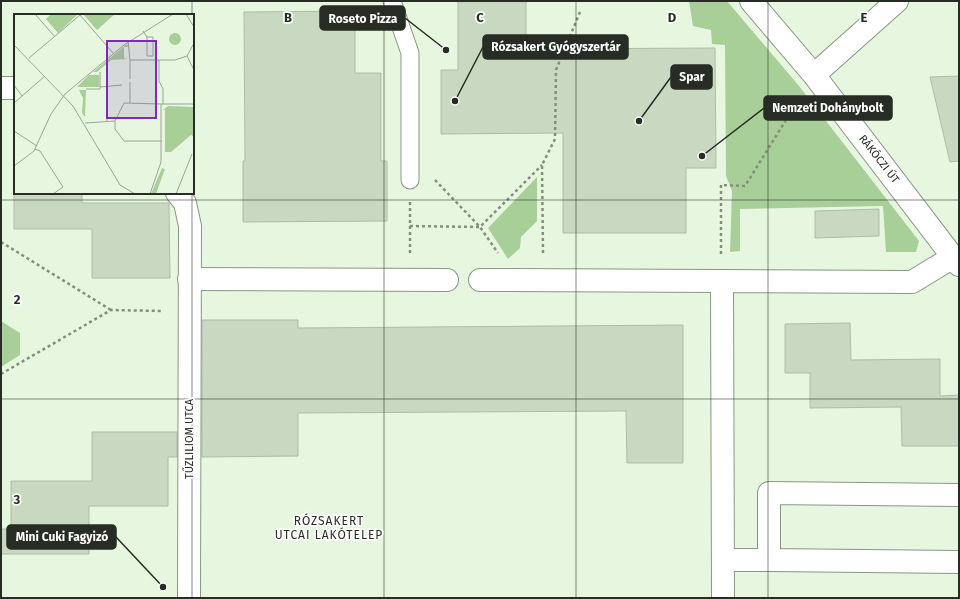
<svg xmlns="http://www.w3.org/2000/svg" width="960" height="599" font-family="'Fira Sans',sans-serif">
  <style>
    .green { fill: #a8cf97 }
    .building { fill: #c8d8c1; stroke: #adbda6 }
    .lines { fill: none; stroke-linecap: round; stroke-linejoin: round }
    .service-casing { stroke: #889781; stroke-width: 19 }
    .pedestrian-casing { stroke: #889781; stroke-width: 24 }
    .minor-casing { stroke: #889781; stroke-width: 24 }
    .path { stroke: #838e7e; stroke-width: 2.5; stroke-dasharray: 3 3; stroke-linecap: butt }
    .service { stroke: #fff; stroke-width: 17 }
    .pedestrian { stroke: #fff; stroke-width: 22 }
    .minor { stroke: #fff; stroke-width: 22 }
    .grid { fill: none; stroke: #272d24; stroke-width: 1; stroke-opacity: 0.55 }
    .labels { text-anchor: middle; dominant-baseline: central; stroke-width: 3.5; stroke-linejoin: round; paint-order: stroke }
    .street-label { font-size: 11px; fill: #272d24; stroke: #fefffe }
    .neighbourhood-label { font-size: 12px; letter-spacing: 1px; fill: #272d24; stroke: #fefffe }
    .inset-road { fill: none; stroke: #9aa694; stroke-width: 1 }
    .view { fill: #7b2cbf; fill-opacity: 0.15; stroke: #7b2cbf; stroke-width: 2 }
    .inset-edge { fill: none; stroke: #272d24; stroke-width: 2 }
    .grid-label { font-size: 13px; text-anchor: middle; font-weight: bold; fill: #272d24; stroke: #fefffe; stroke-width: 3.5; stroke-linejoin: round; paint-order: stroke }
    .leader { fill: none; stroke: #272d24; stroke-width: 1.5 }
    .callout-dot { fill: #272d24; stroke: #fefffe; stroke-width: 1.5 }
    .callout { fill: #272d24; stroke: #272d24; stroke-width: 1.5 }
    .callout-label { font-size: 12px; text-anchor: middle; font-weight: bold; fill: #fff }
  </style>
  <rect width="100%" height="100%" fill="#e7f7df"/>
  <path class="green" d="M 689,1 L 727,1 L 799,86 L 919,241 L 916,252 L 886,252 L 883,206 L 740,209 L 740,251 L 730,252 L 732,191 L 726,176 L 725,45 L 712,44 L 711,30 L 693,26 Z
    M 537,177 L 537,221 L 521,237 L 520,248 L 508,259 L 488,228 Z
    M 1,321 L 20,333 L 20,355 L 1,367 Z"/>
  <path class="building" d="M 458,1 L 526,1 L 526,44 L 535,44 L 535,49 L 715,48 L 716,168 L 686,168 L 686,233 L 563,233 L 563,133 L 441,134 L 441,70 L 458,70 Z
    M 355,11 L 355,73 L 381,73 L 381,161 L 387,161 L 387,221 L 243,222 L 243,161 L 245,161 L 244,12 Z
    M 959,76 L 959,161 L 950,162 L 930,77 Z
    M 14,193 L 82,193 L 82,203 L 169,203 L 170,278 L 92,278 L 92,229 L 14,229 Z
    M 879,209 L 879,236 L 815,238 L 815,211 Z
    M 202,320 L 298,320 L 298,328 L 683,325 L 683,463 L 627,463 L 626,411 L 298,413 L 298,456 L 202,457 Z
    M 850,323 L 851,360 L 940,359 L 940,396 L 959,395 L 959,446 L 902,446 L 901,407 L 810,408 L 810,373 L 785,373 L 785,324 Z
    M 92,432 L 177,432 L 177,457 L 168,457 L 168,506 L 89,506 L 89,554 L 1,554 L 1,529 L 11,529 L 11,481 L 92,481 Z"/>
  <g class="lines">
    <defs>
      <path id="service" d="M 392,1 L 410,53 L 410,180"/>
      <path id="pedestrian" d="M 189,279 L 447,280
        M 480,280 L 722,281"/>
      <path id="minor" d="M 751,1 L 814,75 L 959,265
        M 814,75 L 897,1
        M 1,88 L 15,88
        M 177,193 L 185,203 L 190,226 L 189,598
        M 959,495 L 769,493 L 769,560 L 959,562
        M 723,560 L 769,560
        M 723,598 L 722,281 L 912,282 L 953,257"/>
    </defs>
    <use href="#service" class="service-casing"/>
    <use href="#pedestrian" class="pedestrian-casing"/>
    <use href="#minor" class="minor-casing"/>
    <path class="path" d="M 435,180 L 480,227 L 498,253
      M 410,202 L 410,253
      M 410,226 L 480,227 L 542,165
      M 1,242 L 111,310
      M 543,253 L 542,165 L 555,139 L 556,70 L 580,12
      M 721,254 L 721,185 L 745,186 L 799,99
      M 1,374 L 111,310 L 163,311"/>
    <use href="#service" class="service"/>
    <use href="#pedestrian" class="pedestrian"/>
    <use href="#minor" class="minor"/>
  </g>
  <path class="grid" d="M 192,1 L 192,15M 384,1 L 384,598M 576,1 L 576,598M 768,1 L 768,598M 192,193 L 192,598M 1,200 L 959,200M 1,399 L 959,399"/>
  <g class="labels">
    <g class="street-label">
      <text transform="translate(879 159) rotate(52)">RÁKÓCZI ÚT</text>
      <text transform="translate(189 439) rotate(-90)">TŰZLILIOM UTCA</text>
    </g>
    <g class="neighbourhood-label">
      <text x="329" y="521">RÓZSAKERT<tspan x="329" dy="14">UTCAI LAKÓTELEP</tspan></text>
    </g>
  </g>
  <g transform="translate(14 14)">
    <rect width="180" height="180" fill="#e7f7df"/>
    <path d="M 37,0 L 62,0 L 63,1 L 44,19 L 32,5 ZM 69,0 L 101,0 L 83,16 ZM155 25a6 6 0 1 1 12 0a6 6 0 1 1-12 0ZM 113,30 L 114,33 L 110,33 L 110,44 L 114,45 L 97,46 L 83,58 L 79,58 ZM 75,61 L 85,61 L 85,73 L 63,73 ZM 65,76 L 72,76 L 71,103 L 68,99 L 69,84 ZM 154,92 L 180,93 L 180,123 L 177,121 L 157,138 L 151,138 L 151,96 L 149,96 ZM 148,154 L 151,155 L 144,174 L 142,180 L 137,180 Z" fill="#a8cf97"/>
    <path class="inset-road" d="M 21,0 L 41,23M 172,0 L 180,13M 66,1 L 99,39M 129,17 L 133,23 L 133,42 L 139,42 L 139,23 L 133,23M 114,27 L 116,46 L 161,46 L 173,42 L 180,29M 0,31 L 59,92 L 106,171 L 121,180M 173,42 L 180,56M 15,44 L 66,1M 145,46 L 145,67 L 149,75 L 149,90M 116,65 L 116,46M 0,71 L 8,82M 86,73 L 108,71M 72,75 L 86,75 L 86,58M 0,89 L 31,62M 116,89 L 116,68M 93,107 L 93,73M 101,107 L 101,115 L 110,127 L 148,127M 71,109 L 101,107 L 110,89 L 147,90M 0,117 L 23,132M 21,135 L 26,137 L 49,173 L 39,180M 0,152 L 20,137 L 37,100 L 51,80 L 110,31 L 159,0M 136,180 L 147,148 L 147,90 L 180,90M 162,180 L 178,140"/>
    <path class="view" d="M 93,27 L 142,27 L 142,104 L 93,104 Z"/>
    <rect width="180" height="180" class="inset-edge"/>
  </g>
  <g class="grid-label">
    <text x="288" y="22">B</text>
    <text x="480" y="22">C</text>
    <text x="672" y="22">D</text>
    <text x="864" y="22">E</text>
    <text x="17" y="304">2</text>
    <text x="17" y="504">3</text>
  </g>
  <path class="leader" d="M446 50L405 18M455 101L483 47M639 121L671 77M702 156L764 108M163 587L116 537"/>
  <g class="callout-dot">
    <circle cx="446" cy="50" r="4"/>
    <circle cx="455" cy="101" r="4"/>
    <circle cx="639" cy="121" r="4"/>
    <circle cx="702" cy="156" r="4"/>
    <circle cx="163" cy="587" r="4"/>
  </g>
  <g class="callout">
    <rect x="320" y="6" width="85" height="24" rx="4"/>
    <rect x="483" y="35" width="145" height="24" rx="4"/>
    <rect x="671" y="65" width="41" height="24" rx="4"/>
    <rect x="764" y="96" width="128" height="24" rx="4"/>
    <rect x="7" y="525" width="109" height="24" rx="4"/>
  </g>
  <g class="callout-label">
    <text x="363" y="23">Roseto Pizza</text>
    <text x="556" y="51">Rózsakert Gyógyszertár</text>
    <text x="692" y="81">Spar</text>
    <text x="828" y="112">Nemzeti Dohánybolt</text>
    <text x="62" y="541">Mini Cuki Fagyizó</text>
  </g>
  <rect width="960" height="599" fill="none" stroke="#272d24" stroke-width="4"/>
</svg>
